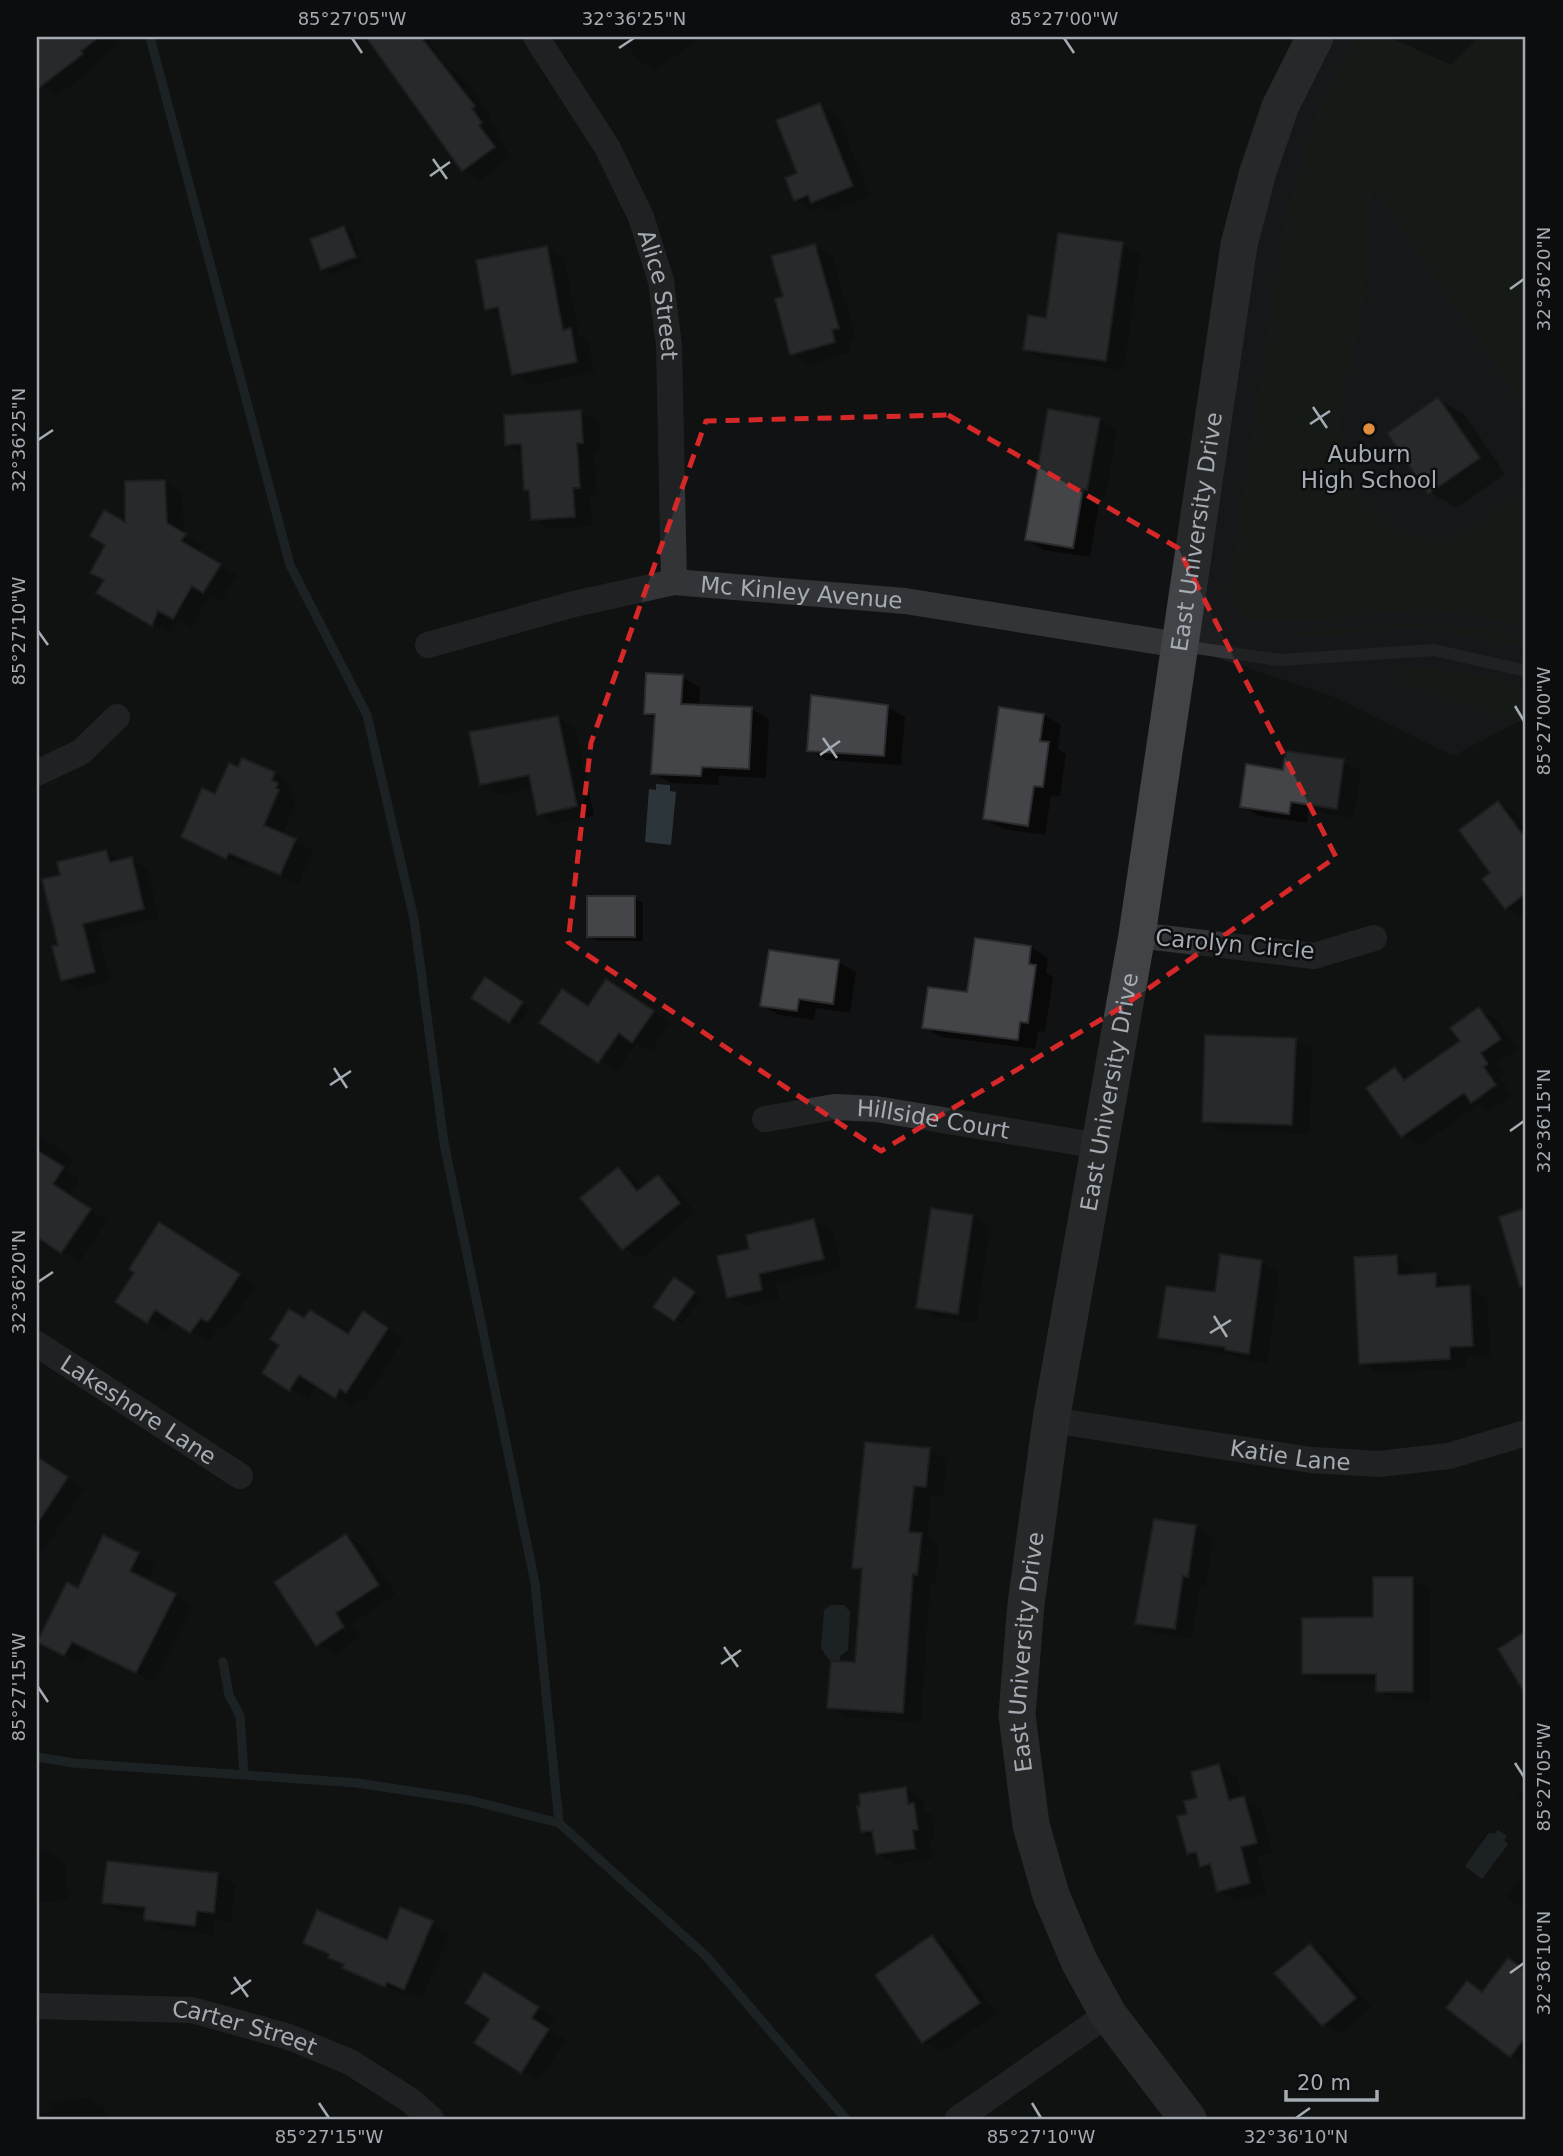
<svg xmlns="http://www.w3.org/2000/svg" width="1563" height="2156" font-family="'DejaVu Sans',sans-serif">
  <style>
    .built { fill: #1d1e1f }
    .green { fill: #1e251e }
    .water { fill: #2c363a }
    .shadow { fill: #0007 }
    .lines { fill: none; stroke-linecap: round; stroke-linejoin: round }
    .stream { stroke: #2c363a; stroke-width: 9 }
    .building { fill: #434548; stroke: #2c2c2e; stroke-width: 2 }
    .lane { stroke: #333437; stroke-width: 12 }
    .street { stroke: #333437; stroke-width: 26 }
    .secondary { stroke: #414347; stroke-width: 37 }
    .marked { fill: none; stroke: #d62828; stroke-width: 5; stroke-dasharray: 14 9; stroke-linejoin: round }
    .ticks { fill: none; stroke: #a4abb2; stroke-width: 2.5 }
    .poi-dot { fill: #de8d3d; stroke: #0c0d0e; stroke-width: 2.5 }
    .labels { text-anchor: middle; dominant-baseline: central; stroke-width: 5; stroke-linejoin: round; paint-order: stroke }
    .street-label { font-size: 23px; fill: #a4abb2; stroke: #0c0d0e }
    .poi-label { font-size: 23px; fill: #a4abb2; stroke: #0c0d0e }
    .neatline { fill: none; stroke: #a4abb2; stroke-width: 2.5 }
    .ticks-label { font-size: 18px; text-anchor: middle; fill: #a4abb2 }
  </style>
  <rect width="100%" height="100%" fill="#111213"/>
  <path class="built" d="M 1315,37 L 1388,37 L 1451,65 L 1480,37 L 1526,37 L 1526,724 L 1519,721 L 1453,756 L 1332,696 L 1179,645 L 1239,245 Z"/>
  <path class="green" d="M 1357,37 L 1388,37 L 1451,65 L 1480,37 L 1526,37 L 1526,409 L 1374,189 C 1360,229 1370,272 1362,314 C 1358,342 1346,369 1342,397 C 1332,464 1371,548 1450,538 C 1463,536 1512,500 1526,490 L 1526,628 C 1493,619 1460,612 1426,610 C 1386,609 1273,631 1244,616 C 1234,611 1232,598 1229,589 L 1285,220 L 1317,112 Z
    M 1407,623 L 1487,628 L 1526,638 L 1526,648 L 1434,629 L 1401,629 L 1298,638 L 1290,632 Z
    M 1421,668 L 1490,676 L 1526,692 L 1526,724 L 1395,680 L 1394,670 Z"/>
  <path class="water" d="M 656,784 L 670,785 L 670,791 L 676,792 L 671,845 L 645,842 L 649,789 L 656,790 Z
    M 831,1605 L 844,1605 L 850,1612 L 848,1650 L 840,1656 L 840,1661 L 829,1660 L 821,1648 L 824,1610 Z
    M 1498,1830 L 1507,1836 L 1504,1840 L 1508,1844 L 1482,1879 L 1465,1866 L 1489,1833 L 1494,1834 Z"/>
  <path class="shadow" d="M 37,37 L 115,37 L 120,44 L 97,62 L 99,64 L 58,96 L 37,82 Z
    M 365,37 L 427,37 L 444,63 L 465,79 L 491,116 L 488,118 L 499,133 L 496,135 L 511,157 L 480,180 L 463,170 Z
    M 622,37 L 698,37 L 699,39 L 655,70 L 637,59 Z
    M 819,105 L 837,115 L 870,196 L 830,212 L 821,207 L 813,210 L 795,200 Z
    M 344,228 L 352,232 L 360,254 L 326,267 L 326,271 L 362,257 L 363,262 L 331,274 L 323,269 Z
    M 1060,235 L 1123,244 L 1140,254 L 1124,370 L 1043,359 L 1025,349 L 1047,320 Z
    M 815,246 L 832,256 L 856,338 L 848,340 L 852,352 L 809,364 L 792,354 L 785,298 Z
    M 547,248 L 564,258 L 579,335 L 588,340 L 594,372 L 531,385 L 513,374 L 502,317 L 487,309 Z
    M 1438,399 L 1465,415 L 1505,474 L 1456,508 L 1430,492 Z
    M 581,412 L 599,422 L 600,452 L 594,452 L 597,497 L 590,497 L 592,526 L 550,529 L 532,519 L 531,493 L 525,489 L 523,454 L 507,444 Z
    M 1099,420 L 1117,430 L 1105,499 L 1100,498 L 1090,557 L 1044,550 L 1027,540 Z
    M 165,482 L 182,492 L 184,535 L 203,546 L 198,553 L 237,575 L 221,602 L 210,595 L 191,628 L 177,620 L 170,634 L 98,592 L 127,525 Z
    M 682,677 L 700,687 L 699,707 L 752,709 L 769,719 L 766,778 L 719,776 L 718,785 L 671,783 L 653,773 L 656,719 L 646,713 Z
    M 887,707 L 905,717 L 901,765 L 826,760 L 809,750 Z
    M 1044,715 L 1061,725 L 1058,749 L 1066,754 L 1060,796 L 1051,795 L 1045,835 L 1003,829 L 985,819 Z
    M 558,718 L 575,728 L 594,815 L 556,824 L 539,814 L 533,787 L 499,795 L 482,784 Z
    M 1343,761 L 1361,771 L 1354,818 L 1308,811 L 1307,823 L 1259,816 L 1242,806 L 1284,772 Z
    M 274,774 L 292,784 L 288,791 L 294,795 L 292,799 L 296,802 L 282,834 L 313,850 L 298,884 L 247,862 L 244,867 L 201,846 L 216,796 Z
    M 1498,803 L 1515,813 L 1526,828 L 1524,918 L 1506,908 L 1493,873 Z
    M 106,852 L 122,861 L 131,859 L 147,868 L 159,918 L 98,933 L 110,981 L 79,989 L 63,980 L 60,946 L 62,876 Z
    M 634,898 L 643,903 L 643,941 L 597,941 L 589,936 Z
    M 1031,947 L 1048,958 L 1046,973 L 1053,977 L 1045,1032 L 1038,1031 L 1035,1049 L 941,1037 L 924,1027 Z
    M 770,952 L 839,962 L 856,972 L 850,1013 L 816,1008 L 814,1020 L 779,1015 L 762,1005 Z
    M 607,981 L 670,1022 L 651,1051 L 636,1043 L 617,1072 L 541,1023 L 589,1007 Z
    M 493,984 L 530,1008 L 517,1026 L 509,1022 Z
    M 1479,1009 L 1497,1020 L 1518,1049 L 1497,1063 L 1505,1074 L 1500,1077 L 1512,1095 L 1490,1112 L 1478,1105 L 1420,1146 L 1402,1136 L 1395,1069 L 1410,1078 L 1462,1042 Z
    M 1295,1040 L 1313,1050 L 1309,1134 L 1221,1131 L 1203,1121 Z
    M 37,1135 L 74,1159 L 67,1170 L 80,1179 L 69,1196 L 107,1221 L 80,1262 L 37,1240 Z
    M 618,1169 L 636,1179 L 643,1188 L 658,1177 L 675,1187 L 696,1213 L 641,1258 L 623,1248 Z
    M 1526,1210 L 1526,1290 L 1522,1288 L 1501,1218 Z
    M 973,1216 L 990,1227 L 976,1323 L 935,1317 L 918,1307 Z
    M 814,1221 L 832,1231 L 841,1268 L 775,1284 L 779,1299 L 746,1307 L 728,1297 L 751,1250 Z
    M 177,1235 L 256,1286 L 225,1330 L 219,1326 L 209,1341 L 173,1320 L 165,1331 L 118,1301 Z
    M 1397,1257 L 1414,1267 L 1415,1276 L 1435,1274 L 1453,1285 L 1453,1288 L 1469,1287 L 1487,1297 L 1490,1356 L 1467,1357 L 1467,1368 L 1378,1373 L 1361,1363 Z
    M 1262,1262 L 1279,1272 L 1267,1363 L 1244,1360 L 1235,1355 L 1178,1347 L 1160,1337 Z
    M 682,1284 L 702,1298 L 683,1324 L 655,1306 Z
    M 305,1320 L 349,1336 L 381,1324 L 404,1339 L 364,1402 L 359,1398 L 353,1407 L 317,1385 L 308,1399 L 264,1372 L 282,1345 Z
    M 929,1450 L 947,1460 L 943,1496 L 931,1495 L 927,1538 L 939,1545 L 935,1584 L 930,1583 L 921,1723 L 847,1717 L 829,1707 L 857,1664 L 863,1573 L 854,1567 Z
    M 37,1457 L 84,1489 L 41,1554 L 37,1552 Z
    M 1195,1527 L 1213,1537 L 1206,1586 L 1200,1585 L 1192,1638 L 1155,1633 L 1137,1623 Z
    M 346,1536 L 364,1546 L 396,1595 L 352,1624 L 361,1637 L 335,1655 L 318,1644 Z
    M 138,1554 L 156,1564 L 147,1581 L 193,1605 L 154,1682 L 90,1650 L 82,1664 L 57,1652 L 78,1590 Z
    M 1412,1579 L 1430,1589 L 1430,1701 L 1396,1701 L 1378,1691 L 1378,1683 L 1321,1683 L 1304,1673 L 1375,1619 Z
    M 1219,1766 L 1236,1776 L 1242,1798 L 1261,1808 L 1273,1853 L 1257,1857 L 1267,1893 L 1236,1901 L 1218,1891 L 1214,1873 L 1189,1853 L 1189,1815 Z
    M 1526,1786 L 1526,1805 L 1517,1798 Z
    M 906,1789 L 923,1799 L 925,1811 L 932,1815 L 935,1839 L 930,1840 L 932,1858 L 895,1864 L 877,1853 L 874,1838 L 862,1831 Z
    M 48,1852 L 65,1862 L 68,1900 L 37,1903 L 37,1853 Z
    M 1526,1871 L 1526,1910 L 1506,1897 Z
    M 217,1874 L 235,1885 L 231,1922 L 214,1920 L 213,1935 L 163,1929 L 146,1919 L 146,1914 L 122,1912 L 104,1902 Z
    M 401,1910 L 450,1933 L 422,1998 L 405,1991 L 403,1995 L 362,1977 L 305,1942 L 387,1942 Z
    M 932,1937 L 950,1948 L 997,2014 L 941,2052 L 924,2042 Z
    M 1310,1946 L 1328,1956 L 1372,2008 L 1341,2034 L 1323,2024 Z
    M 1509,1960 L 1526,1970 L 1526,2064 L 1511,2056 L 1467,1983 L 1484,1993 Z
    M 502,1984 L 555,2018 L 548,2029 L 566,2040 L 539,2081 L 522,2071 Z
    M 88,2098 L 105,2108 L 107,2119 L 37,2119 L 37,2114 L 53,2112 L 52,2102 Z"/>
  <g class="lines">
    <path class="stream" d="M 150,37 L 290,565 L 367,715 L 414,919 L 444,1143 L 535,1583 L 559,1823 L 706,1956 L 846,2119
      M 223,1662 L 229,1695 L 240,1716 L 244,1775
      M 37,1757 L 74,1763 L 357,1783 L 469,1800 L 559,1823"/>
  </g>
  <path class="building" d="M 37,37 L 99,37 L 81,51 L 83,54 L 37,89 Z
    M 366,37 L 421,37 L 475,106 L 472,108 L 482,123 L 479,125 L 495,147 L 462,171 Z
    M 820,103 L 853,186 L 811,203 L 808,195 L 794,201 L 785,178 L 797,173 L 776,120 Z
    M 344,226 L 356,257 L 321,270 L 310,239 Z
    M 1058,233 L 1123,242 L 1106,361 L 1023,350 L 1028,315 L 1046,318 Z
    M 815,244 L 839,328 L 832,330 L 835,342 L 790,355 L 775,299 L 783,296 L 771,256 Z
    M 547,246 L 563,330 L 571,328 L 577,362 L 512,375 L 498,307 L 485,310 L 476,260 Z
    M 1438,397 L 1480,458 L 1428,494 L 1387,433 Z
    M 1048,409 L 1100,418 L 1087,490 L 1083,489 L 1073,548 L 1025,540 Z
    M 581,410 L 583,443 L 577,443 L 580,488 L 573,488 L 575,517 L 531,520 L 529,490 L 524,490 L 521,444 L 505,445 L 504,415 Z
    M 165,480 L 167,523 L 186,534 L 181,541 L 221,564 L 203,593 L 192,586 L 173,619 L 158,611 L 152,626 L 96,593 L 104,580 L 90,573 L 105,545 L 90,536 L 104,510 L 125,522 L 125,481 Z
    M 646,673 L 683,675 L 681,704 L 752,707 L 749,769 L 702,767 L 701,776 L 651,774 L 655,714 L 644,714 Z
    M 811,695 L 888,705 L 884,756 L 807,751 Z
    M 999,707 L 1044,714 L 1040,741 L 1049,742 L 1043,787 L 1034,786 L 1028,826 L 983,819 Z
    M 558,716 L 577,806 L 537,815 L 529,775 L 480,785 L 469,732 Z
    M 1286,751 L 1344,759 L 1337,809 L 1291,802 L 1289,814 L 1240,807 L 1246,764 L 1283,770 Z
    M 242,758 L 275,772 L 272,780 L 278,783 L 276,788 L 279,790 L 264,825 L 296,839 L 280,875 L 229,853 L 226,859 L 181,837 L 202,788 L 215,794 L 229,763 L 238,767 Z
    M 1498,801 L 1526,839 L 1526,893 L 1505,909 L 1482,879 L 1490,873 L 1459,830 Z
    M 106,850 L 110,862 L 132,857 L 144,909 L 83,924 L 95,972 L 61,981 L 52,946 L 58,945 L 42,879 L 60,875 L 57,862 Z
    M 587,896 L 635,896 L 635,937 L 587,937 Z
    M 975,938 L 1031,946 L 1029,964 L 1036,965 L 1028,1023 L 1020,1022 L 1018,1040 L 922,1028 L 928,987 L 967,992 Z
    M 769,950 L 839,960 L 833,1004 L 799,999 L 797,1011 L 760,1006 Z
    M 485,977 L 523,1002 L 509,1023 L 471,998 Z
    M 606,979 L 654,1011 L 632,1043 L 619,1033 L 598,1063 L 539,1023 L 562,989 L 588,1006 Z
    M 1479,1007 L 1501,1039 L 1481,1053 L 1488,1064 L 1484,1067 L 1496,1085 L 1471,1103 L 1464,1093 L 1401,1137 L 1366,1088 L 1395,1067 L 1404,1080 L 1460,1041 L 1450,1028 Z
    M 1205,1035 L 1296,1038 L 1292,1125 L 1202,1122 Z
    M 37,1150 L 64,1167 L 53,1184 L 91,1209 L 61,1253 L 37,1237 Z
    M 618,1167 L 637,1191 L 658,1175 L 680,1203 L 622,1250 L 580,1198 Z
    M 931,1208 L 973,1215 L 958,1314 L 916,1308 Z
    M 1526,1208 L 1526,1286 L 1520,1287 L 1499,1217 Z
    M 814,1219 L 824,1259 L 759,1274 L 762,1290 L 727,1298 L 717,1256 L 749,1249 L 746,1235 Z
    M 159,1222 L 240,1274 L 211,1318 L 207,1322 L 201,1318 L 190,1333 L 155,1310 L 147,1323 L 115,1302 L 134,1273 L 129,1269 Z
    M 1220,1254 L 1262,1260 L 1249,1354 L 1225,1350 L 1225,1347 L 1158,1338 L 1166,1286 L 1215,1292 Z
    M 1397,1255 L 1398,1275 L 1436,1273 L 1436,1287 L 1470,1285 L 1473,1346 L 1450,1347 L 1450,1359 L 1359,1364 L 1354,1257 Z
    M 674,1277 L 695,1292 L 674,1321 L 653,1307 Z
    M 289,1309 L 304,1318 L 310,1310 L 348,1334 L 363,1311 L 388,1328 L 346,1393 L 340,1389 L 335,1398 L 299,1375 L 289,1391 L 262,1373 L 279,1345 L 270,1339 Z
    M 865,1442 L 930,1448 L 926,1487 L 914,1486 L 909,1532 L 922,1533 L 917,1575 L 913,1574 L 903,1713 L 827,1708 L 831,1661 L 855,1662 L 862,1569 L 852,1568 Z
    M 37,1457 L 68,1477 L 37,1524 Z
    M 1154,1519 L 1196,1525 L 1188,1577 L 1183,1576 L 1175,1629 L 1135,1624 Z
    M 346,1534 L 379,1585 L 336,1613 L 344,1627 L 316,1646 L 274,1582 Z
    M 103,1535 L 139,1553 L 130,1571 L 176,1594 L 136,1673 L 72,1642 L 64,1656 L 37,1642 L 67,1582 L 78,1588 Z
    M 1373,1577 L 1413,1577 L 1413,1692 L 1376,1692 L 1376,1674 L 1302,1674 L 1302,1618 L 1373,1617 Z
    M 1526,1631 L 1526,1695 L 1498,1649 Z
    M 1219,1764 L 1229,1800 L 1244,1796 L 1257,1843 L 1241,1847 L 1250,1883 L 1217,1892 L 1210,1864 L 1200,1867 L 1196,1852 L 1187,1854 L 1177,1816 L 1187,1814 L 1184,1801 L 1197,1798 L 1191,1772 Z
    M 906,1787 L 908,1804 L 914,1803 L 918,1830 L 913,1830 L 915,1849 L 876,1854 L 872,1831 L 861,1832 L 857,1806 L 860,1806 L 859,1794 Z
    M 107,1861 L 218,1873 L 214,1913 L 197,1911 L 195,1926 L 144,1920 L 145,1907 L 102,1903 Z
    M 400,1907 L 433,1921 L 404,1990 L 387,1982 L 385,1987 L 342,1968 L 344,1964 L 328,1958 L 329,1954 L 303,1943 L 317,1910 L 387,1940 Z
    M 932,1935 L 980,2003 L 922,2043 L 875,1975 Z
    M 1310,1944 L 1356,1998 L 1322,2026 L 1274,1973 Z
    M 1508,1958 L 1526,1971 L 1526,2036 L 1510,2057 L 1446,2008 L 1467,1981 L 1482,1992 Z
    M 484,1972 L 539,2007 L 532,2018 L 549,2029 L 521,2073 L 474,2043 L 490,2019 L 465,2003 Z"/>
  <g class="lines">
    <path class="lane" d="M 1182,646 L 1280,660 L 1434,650 L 1526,671"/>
    <g class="street">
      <path id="s1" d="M 536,37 L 607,147 L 641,217 L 661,281 L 669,345 L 674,582"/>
      <path id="s2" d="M 428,645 L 574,604 L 674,582 L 905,601 L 1179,645"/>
      <path d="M 37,773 L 81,752 L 117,717"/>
      <path d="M 1137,935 L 1314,956 L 1374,938"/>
      <path id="s3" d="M 765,1119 L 834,1107 L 876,1109 L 1100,1146"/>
      <path id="s4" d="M 37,1344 L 240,1476"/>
      <path id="s5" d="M 1051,1420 L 1311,1460 L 1379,1464 L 1449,1456 L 1526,1433"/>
      <path id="s6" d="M 37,2006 L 192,2010 L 289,2037 L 350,2062 L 411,2101 L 431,2119"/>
      <path d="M 958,2119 L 1108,2014"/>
    </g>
    <path class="secondary" id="s7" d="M 1188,2119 L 1108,2014 L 1079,1961 L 1051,1895 L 1031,1825 L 1017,1715 L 1026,1604 L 1051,1420 L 1137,935 L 1239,245 L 1257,175 L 1280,107 L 1315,37"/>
  </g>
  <path d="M0 0H1563V2156H0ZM 948,415 L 1178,548 L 1336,857 L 1122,1007 L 881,1151 L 568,942 L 591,743 L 706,421 Z" fill="#111213" fill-opacity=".55" fill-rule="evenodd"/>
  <path class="marked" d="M 948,415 L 1178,548 L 1336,857 L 1122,1007 L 881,1151 L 568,942 L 591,743 L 706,421 Z"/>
  <path class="ticks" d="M 352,38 L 362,53M 1064,38 L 1074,53M 619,48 L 634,38M 433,159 L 447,179M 430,176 L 450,162M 1510,289 L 1524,279M 1313,407 L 1327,428M 1310,424 L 1330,411M 38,440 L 53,430M 38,631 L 48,645M 1515,706 L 1524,721M 823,738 L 837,758M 820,755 L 840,741M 334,1068 L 347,1088M 330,1085 L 351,1071M 1510,1131 L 1524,1121M 38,1282 L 53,1272M 1214,1316 L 1227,1337M 1210,1333 L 1231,1320M 724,1647 L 738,1667M 721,1664 L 741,1650M 38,1687 L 48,1702M 1515,1763 L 1524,1777M 1510,1973 L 1524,1963M 234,1977 L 248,1997M 231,1994 L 251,1980M 319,2103 L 329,2118M 1032,2103 L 1041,2118M 1296,2118 L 1310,2108"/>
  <circle class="poi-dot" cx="1369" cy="429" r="7"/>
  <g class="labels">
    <g class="street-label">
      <text stroke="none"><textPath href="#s1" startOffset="289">Alice Street</textPath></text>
      <text stroke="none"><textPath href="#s7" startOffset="1645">East University Drive</textPath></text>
      <text stroke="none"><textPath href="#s2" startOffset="382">Mc Kinley Avenue</textPath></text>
      <text transform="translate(1235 944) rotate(5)">Carolyn Circle</text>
      <text stroke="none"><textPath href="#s7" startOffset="1078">East University Drive</textPath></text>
      <text stroke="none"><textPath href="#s3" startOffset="170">Hillside Court</textPath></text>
      <text stroke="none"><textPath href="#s4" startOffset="121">Lakeshore Lane</textPath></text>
      <text stroke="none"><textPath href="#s5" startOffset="242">Katie Lane</textPath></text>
      <text stroke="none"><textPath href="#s7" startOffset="511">East University Drive</textPath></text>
      <text stroke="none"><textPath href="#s6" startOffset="210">Carter Street</textPath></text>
    </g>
    <g class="poi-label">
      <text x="1369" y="454">Auburn<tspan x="1369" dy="26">High School</tspan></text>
    </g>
  </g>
  <rect width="1563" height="2156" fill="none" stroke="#0c0d0e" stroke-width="77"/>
  <path d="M1286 2090v10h91v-10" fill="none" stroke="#a4abb2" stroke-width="3.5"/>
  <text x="1297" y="2090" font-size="21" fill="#a4abb2" stroke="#0c0d0e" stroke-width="5" paint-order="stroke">20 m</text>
  <rect x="38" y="38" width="1486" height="2080" class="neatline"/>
  <g class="ticks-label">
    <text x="352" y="25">85°27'05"W</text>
    <text x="634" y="25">32°36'25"N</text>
    <text x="1064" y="25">85°27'00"W</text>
    <text transform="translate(1544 279) rotate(-90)" y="6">32°36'20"N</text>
    <text transform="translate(19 440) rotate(-90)" y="6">32°36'25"N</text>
    <text transform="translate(19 631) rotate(-90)" y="6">85°27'10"W</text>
    <text transform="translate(1544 721) rotate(-90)" y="6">85°27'00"W</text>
    <text transform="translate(1544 1121) rotate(-90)" y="6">32°36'15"N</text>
    <text transform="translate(19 1282) rotate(-90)" y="6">32°36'20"N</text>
    <text transform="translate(19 1687) rotate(-90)" y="6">85°27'15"W</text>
    <text transform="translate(1544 1777) rotate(-90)" y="6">85°27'05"W</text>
    <text transform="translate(1544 1963) rotate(-90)" y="6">32°36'10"N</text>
    <text x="329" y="2143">85°27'15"W</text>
    <text x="1041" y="2143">85°27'10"W</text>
    <text x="1296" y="2143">32°36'10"N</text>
  </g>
</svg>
